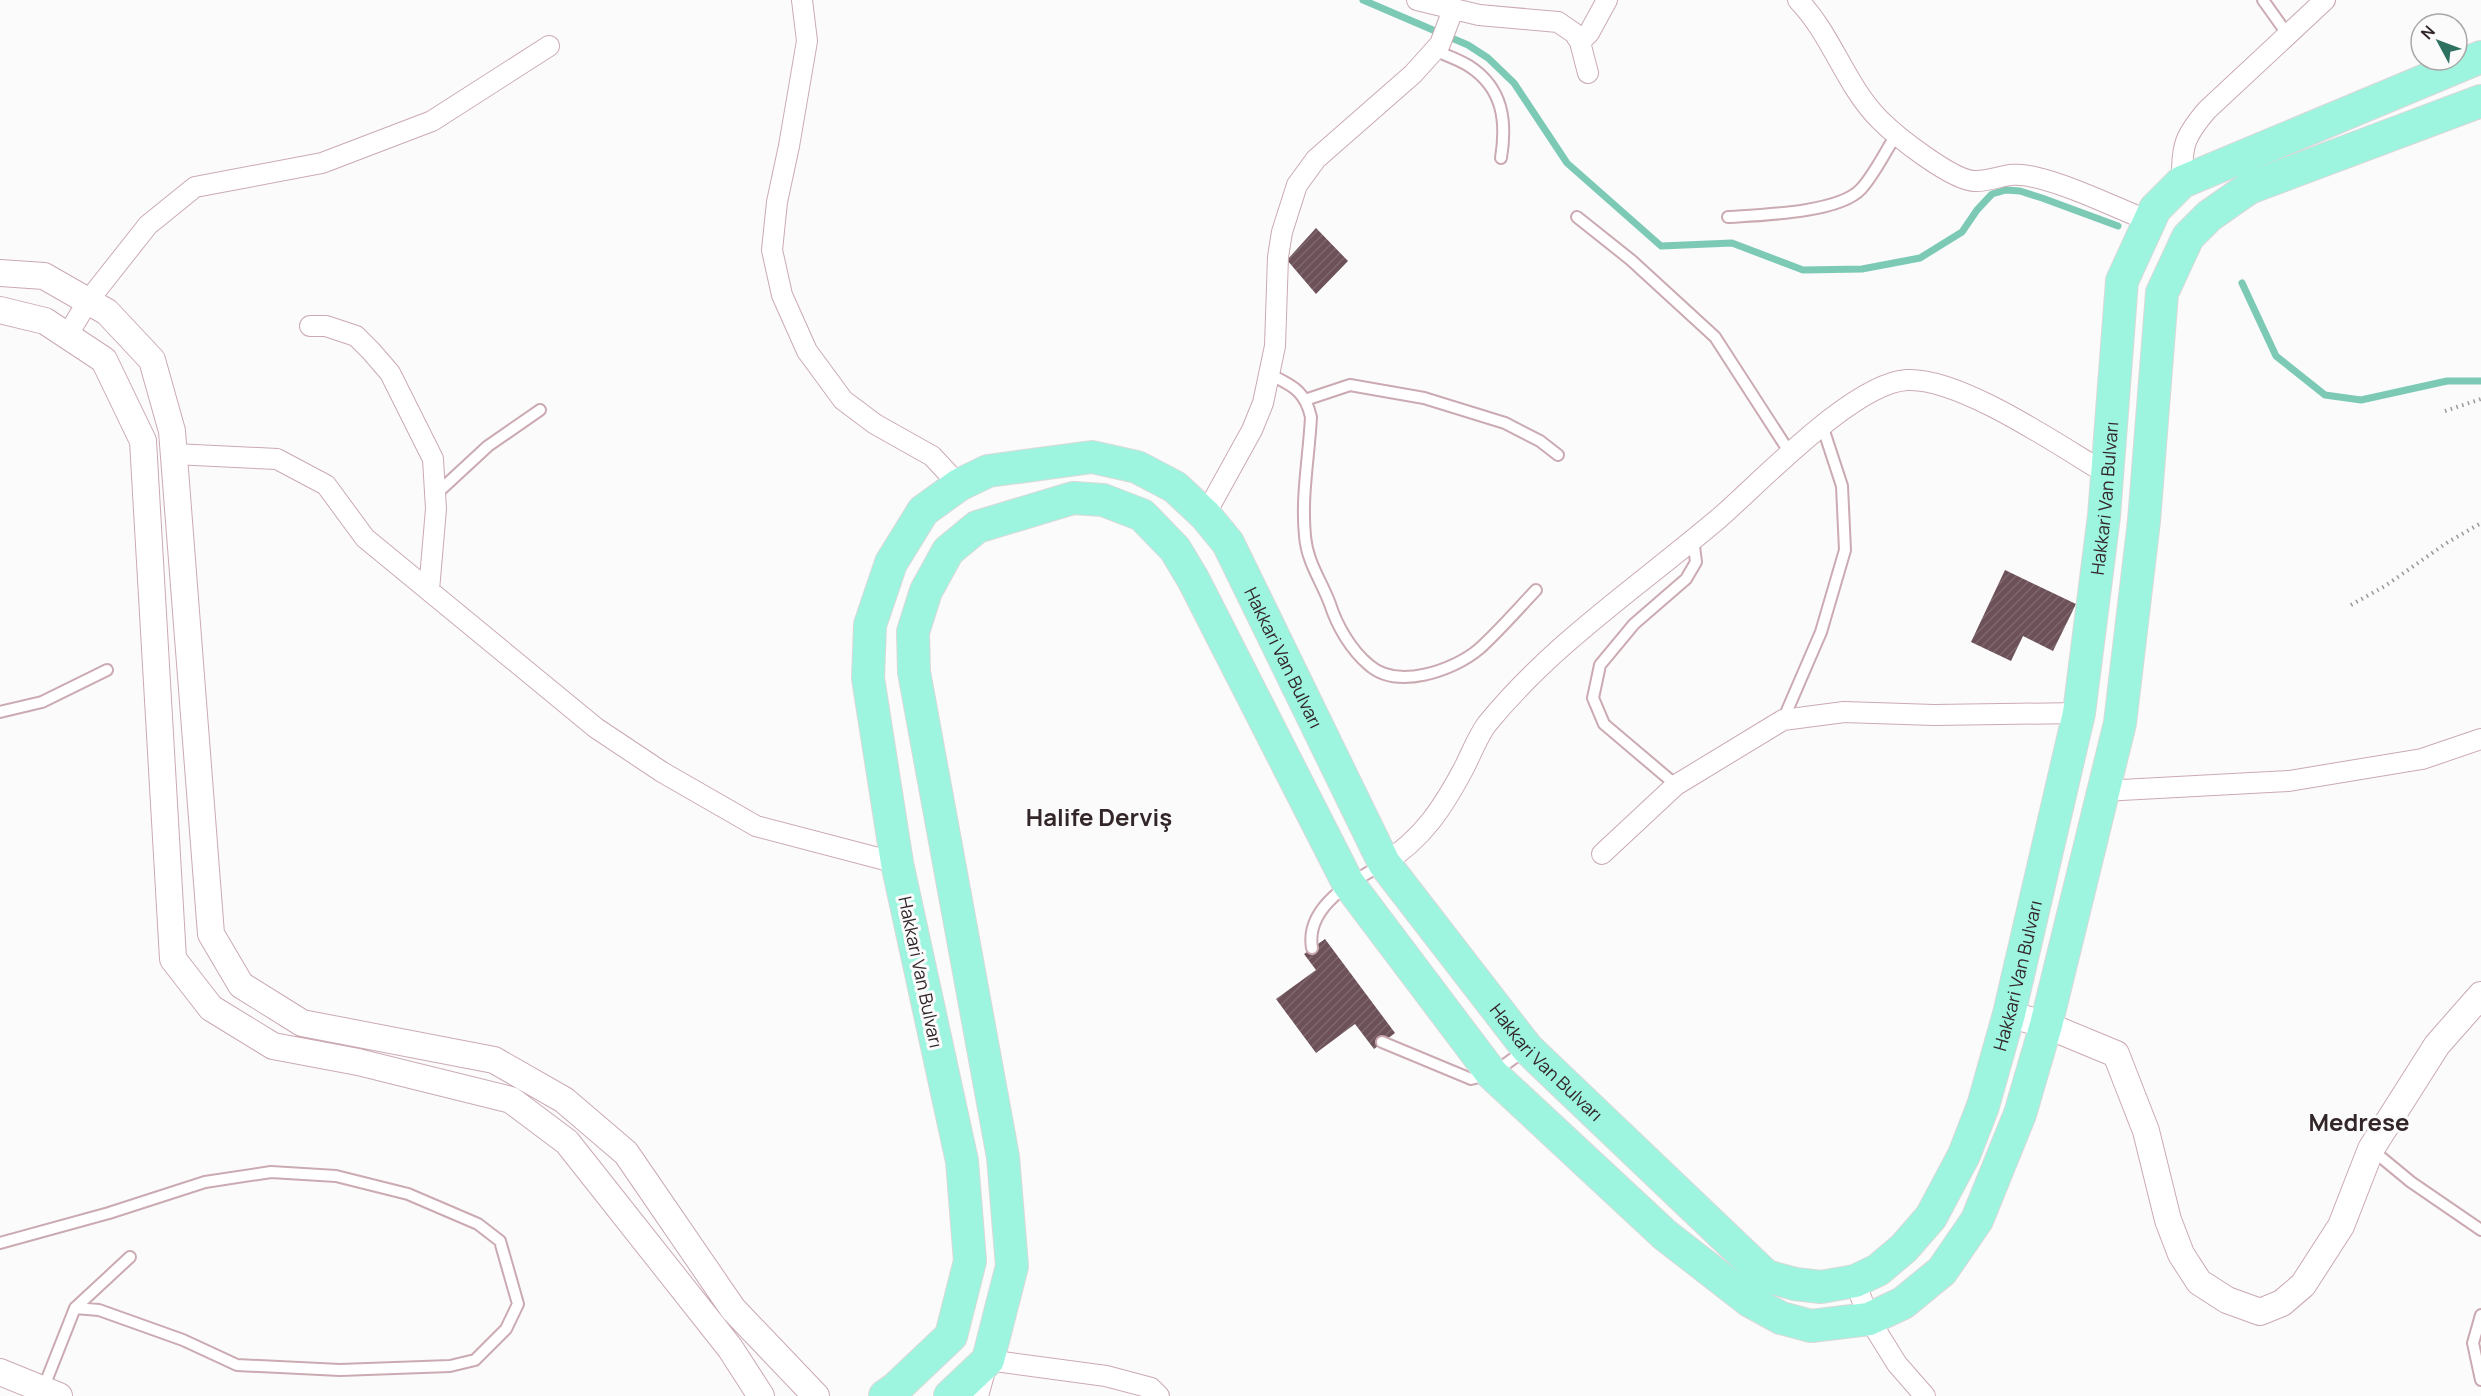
<svg xmlns="http://www.w3.org/2000/svg" width="2481" height="1396" font-family="Manrope,sans-serif">
  <style>
    .lines { fill: none; stroke-linecap: round; stroke-linejoin: round }
    .stream { stroke: #7ccab5; stroke-width: 7 }
    .building { fill: url(#building-hatch) }
    .service-casing { stroke: #cbaab2; stroke-width: 14 }
    .minor-casing { stroke: #cbaab2; stroke-width: 22 }
    .tertiary-casing { stroke: #cbaab2; stroke-width: 28 }
    .primary-casing { stroke: #dad8d8; stroke-width: 34 }
    .path { stroke: #9d9798; stroke-width: 4; stroke-dasharray: 1.5 4.5; stroke-linecap: butt }
    .service { stroke: #fff; stroke-width: 10 }
    .minor { stroke: #fff; stroke-width: 20 }
    .tertiary { stroke: #fff; stroke-width: 26 }
    .primary { stroke: #9df5e0; stroke-width: 32 }
    .labels { text-anchor: middle; dominant-baseline: central; stroke-width: 6; stroke-linejoin: round; paint-order: stroke }
    .street-label { font-size: 18px; fill: #332629; stroke: #fbfbfb }
    .district-label { font-size: 24px; font-weight: bold; fill: #332629; stroke: #fbfbfb }
  </style>
  <defs>
    <pattern id="building-hatch" width="6" height="6" patternUnits="userSpaceOnUse" patternTransform="scale(1.5)"><rect width="6" height="6" fill="#6d5158"/><path d="M-1 1l2-2M0 6l6-6M5 7l2-2" fill="none" stroke="#7e676d"/></pattern>
  </defs>
  <rect width="100%" height="100%" fill="#fbfbfb"/>
  <g class="lines">
    <path class="stream" d="M 1363,0 L 1468,45 L 1488,58 L 1514,83 L 1567,163 L 1661,246 L 1732,243 L 1803,270 L 1862,269 L 1920,258 L 1962,232 L 1977,210 L 1992,194 L 2006,190 L 2020,191 L 2042,198 L 2118,226
      M 2242,283 L 2276,356 L 2325,395 L 2361,400 L 2447,381 L 2481,381"/>
  </g>
  <path class="building" d="M 1316,228 L 1348,261 L 1316,294 L 1287,260 Z
    M 2005,570 L 2076,604 L 2053,651 L 2023,636 L 2011,661 L 1971,642 Z
    M 1325,939 L 1395,1033 L 1374,1049 L 1355,1024 L 1316,1053 L 1276,999 L 1316,970 L 1304,954 Z"/>
  <g class="lines">
    <defs>
      <path id="service" d="M 2263,0 L 2288,35
        M 1434,50 C 1445,55 1458,59 1469,66 C 1503,88 1507,121 1501,158
        M 1577,217 L 1631,260 L 1715,337 L 1790,453
        M 1728,217 C 1760,215 1839,213 1861,189 C 1874,175 1885,152 1896,135
        M 1271,375 C 1293,386 1305,391 1311,417 C 1309,457 1301,496 1305,536 C 1307,562 1321,580 1330,604 C 1337,626 1351,650 1369,665 C 1397,690 1453,671 1479,649 C 1499,631 1517,610 1536,590
        M 1305,400 L 1350,385 L 1424,398 L 1505,423 L 1540,441 L 1558,455
        M 435,495 L 488,446 L 540,410
        M 0,712 L 42,702 L 107,670
        M 1783,720 L 1821,632 L 1845,550 L 1842,486 L 1822,425
        M 1676,785 L 1604,724 L 1593,698 L 1600,665 L 1634,624 L 1686,579 L 1696,562 L 1693,539
        M 1312,948 C 1305,907 1352,881 1382,865
        M 1382,1042 L 1471,1079 L 1492,1074 L 1525,1050
        M 2371,1149 L 2411,1182 L 2481,1230
        M 0,1243 L 109,1213 L 205,1182 L 271,1172 L 336,1176 L 408,1194 L 478,1224 L 500,1241 L 518,1304 L 506,1329 L 475,1360 L 450,1366 L 340,1370 L 237,1365 L 183,1340 L 99,1310 L 75,1308
        M 2481,1315 L 2473,1343 L 2481,1380
        M 43,1389 L 75,1308 L 130,1257"/>
      <path id="minor" d="M 802,0 L 807,41 L 789,146 L 777,202 L 772,250 L 782,295 L 807,351 L 843,400 L 875,424 L 932,456 L 959,485
        M 1417,0 L 1479,15 L 1558,22 L 1574,33 L 1580,42 L 1588,73
        M 1798,0 C 1832,35 1845,85 1880,120 C 1897,137 1953,181 1975,181 C 1998,181 2007,170 2034,177 C 2072,186 2112,206 2149,221
        M 1580,42 L 1589,33 L 1607,0
        M 2182,182 C 2182,146 2183,138 2207,110 L 2325,0
        M 310,326 L 326,326 L 356,336 L 371,351 L 390,373 L 433,459 L 436,509 L 429,590
        M 67,336 L 88,301 L 148,225 L 195,187 L 322,163 L 432,121 L 549,46
        M 174,454 L 277,459 L 326,485 L 365,538 L 596,728 L 662,772 L 756,826 L 897,863
        M 1205,515 L 1252,430 L 1263,403 L 1275,346 L 1278,257 L 1282,232 L 1297,185 L 1316,159 L 1413,74 L 1440,44 L 1453,10
        M 2103,791 L 2289,781 L 2422,759 L 2481,739
        M 1602,854 L 1676,785 L 1783,720 L 1844,712 L 1934,715 L 2079,713
        M 1384,863 C 1423,839 1444,806 1465,766 C 1472,752 1478,736 1487,724 C 1553,643 1639,586 1718,519 C 1760,483 1853,383 1907,380 C 1960,377 2060,446 2107,474
        M 1855,1281 L 1869,1319 L 1897,1364 L 1925,1396
        M 978,1396 L 988,1360 L 1106,1376 L 1151,1388 L 1159,1396"/>
      <path id="tertiary" d="M 0,273 L 44,276 L 107,312 L 152,360 L 172,431 L 211,934 L 241,985 L 302,1023 L 494,1060 L 564,1100 L 626,1153 L 733,1309 L 816,1396
        M 0,310 L 45,321 L 104,360 L 143,441 L 173,959 L 211,1008 L 273,1046 L 358,1062 L 511,1100 L 567,1142 L 730,1348 L 761,1396
        M 2009,1014 L 2046,1025 L 2116,1054 L 2146,1131 L 2168,1220 L 2181,1254 L 2199,1282 L 2227,1300 L 2260,1312 L 2282,1303 L 2303,1285 L 2341,1226 L 2371,1149 L 2437,1045 L 2481,995
        M 0,1372 L 59,1396"/>
      <g id="primary">
        <path id="s1" d="M 885,1396 L 895,1389 L 951,1336 L 970,1261 L 962,1161 L 897,863 L 868,678 L 870,625 L 891,563 L 923,511 L 959,485 L 988,471 L 1092,457 L 1137,467 L 1175,487 L 1205,515 L 1228,543 L 1384,863 L 1527,1048 L 1766,1276 L 1795,1284 L 1821,1287 L 1855,1281 L 1878,1270 L 1904,1248 L 1931,1217 L 1964,1155 L 1983,1106 L 2009,1014 L 2079,713 L 2104,516 L 2122,281 L 2155,209 L 2182,182 L 2481,57"/>
        <path d="M 950,1396 L 988,1360 L 1012,1266 L 1003,1157 L 914,672 L 913,632 L 926,591 L 948,551 L 977,527 L 1073,498 L 1103,500 L 1142,515 L 1175,549 L 1193,579 L 1348,883 L 1492,1074 L 1665,1235 L 1750,1301 L 1781,1318 L 1811,1326 L 1869,1319 L 1903,1303 L 1942,1271 L 1977,1220 L 2020,1114 L 2046,1025 L 2120,723 L 2144,521 L 2162,293 L 2188,237 L 2209,216 L 2249,188 L 2481,101"/>
      </g>
    </defs>
    <use href="#service" class="service-casing"/>
    <use href="#minor" class="minor-casing"/>
    <use href="#tertiary" class="tertiary-casing"/>
    <use href="#primary" class="primary-casing"/>
    <path class="path" d="M 2445,411 L 2481,399
      M 2351,605 L 2385,586 L 2448,542 L 2481,523"/>
    <use href="#service" class="service"/>
    <use href="#minor" class="minor"/>
    <use href="#tertiary" class="tertiary"/>
    <use href="#primary" class="primary"/>
  </g>
  <g class="labels">
    <g class="street-label">
      <text stroke="none"><textPath href="#s1" startOffset="3142">Hakkari Van Bulvarı</textPath></text>
      <text stroke="none"><textPath href="#s1" startOffset="1414">Hakkari Van Bulvarı</textPath></text>
      <text transform="translate(921 972) rotate(78)">Hakkari Van Bulvarı</text>
      <text stroke="none"><textPath href="#s1" startOffset="2656">Hakkari Van Bulvarı</textPath></text>
      <text stroke="none"><textPath href="#s1" startOffset="1900">Hakkari Van Bulvarı</textPath></text>
    </g>
    <g class="district-label">
      <text x="1099" y="816">Halife Derviş</text>
      <text x="2359" y="1121">Medrese</text>
    </g>
  </g>
  <g transform="translate(2439 42) rotate(311)"><circle r="28" fill="#fbfbfb" stroke="#aba6a7" stroke-width="1.5"/>
  <path d="M0-4.5L10 22L0 15L-10 22Z" fill="#2f7161"/>
  <text y="-9" font-size="16" font-weight="bold" text-anchor="middle" fill="#332629">N</text>
  </g>
</svg>
